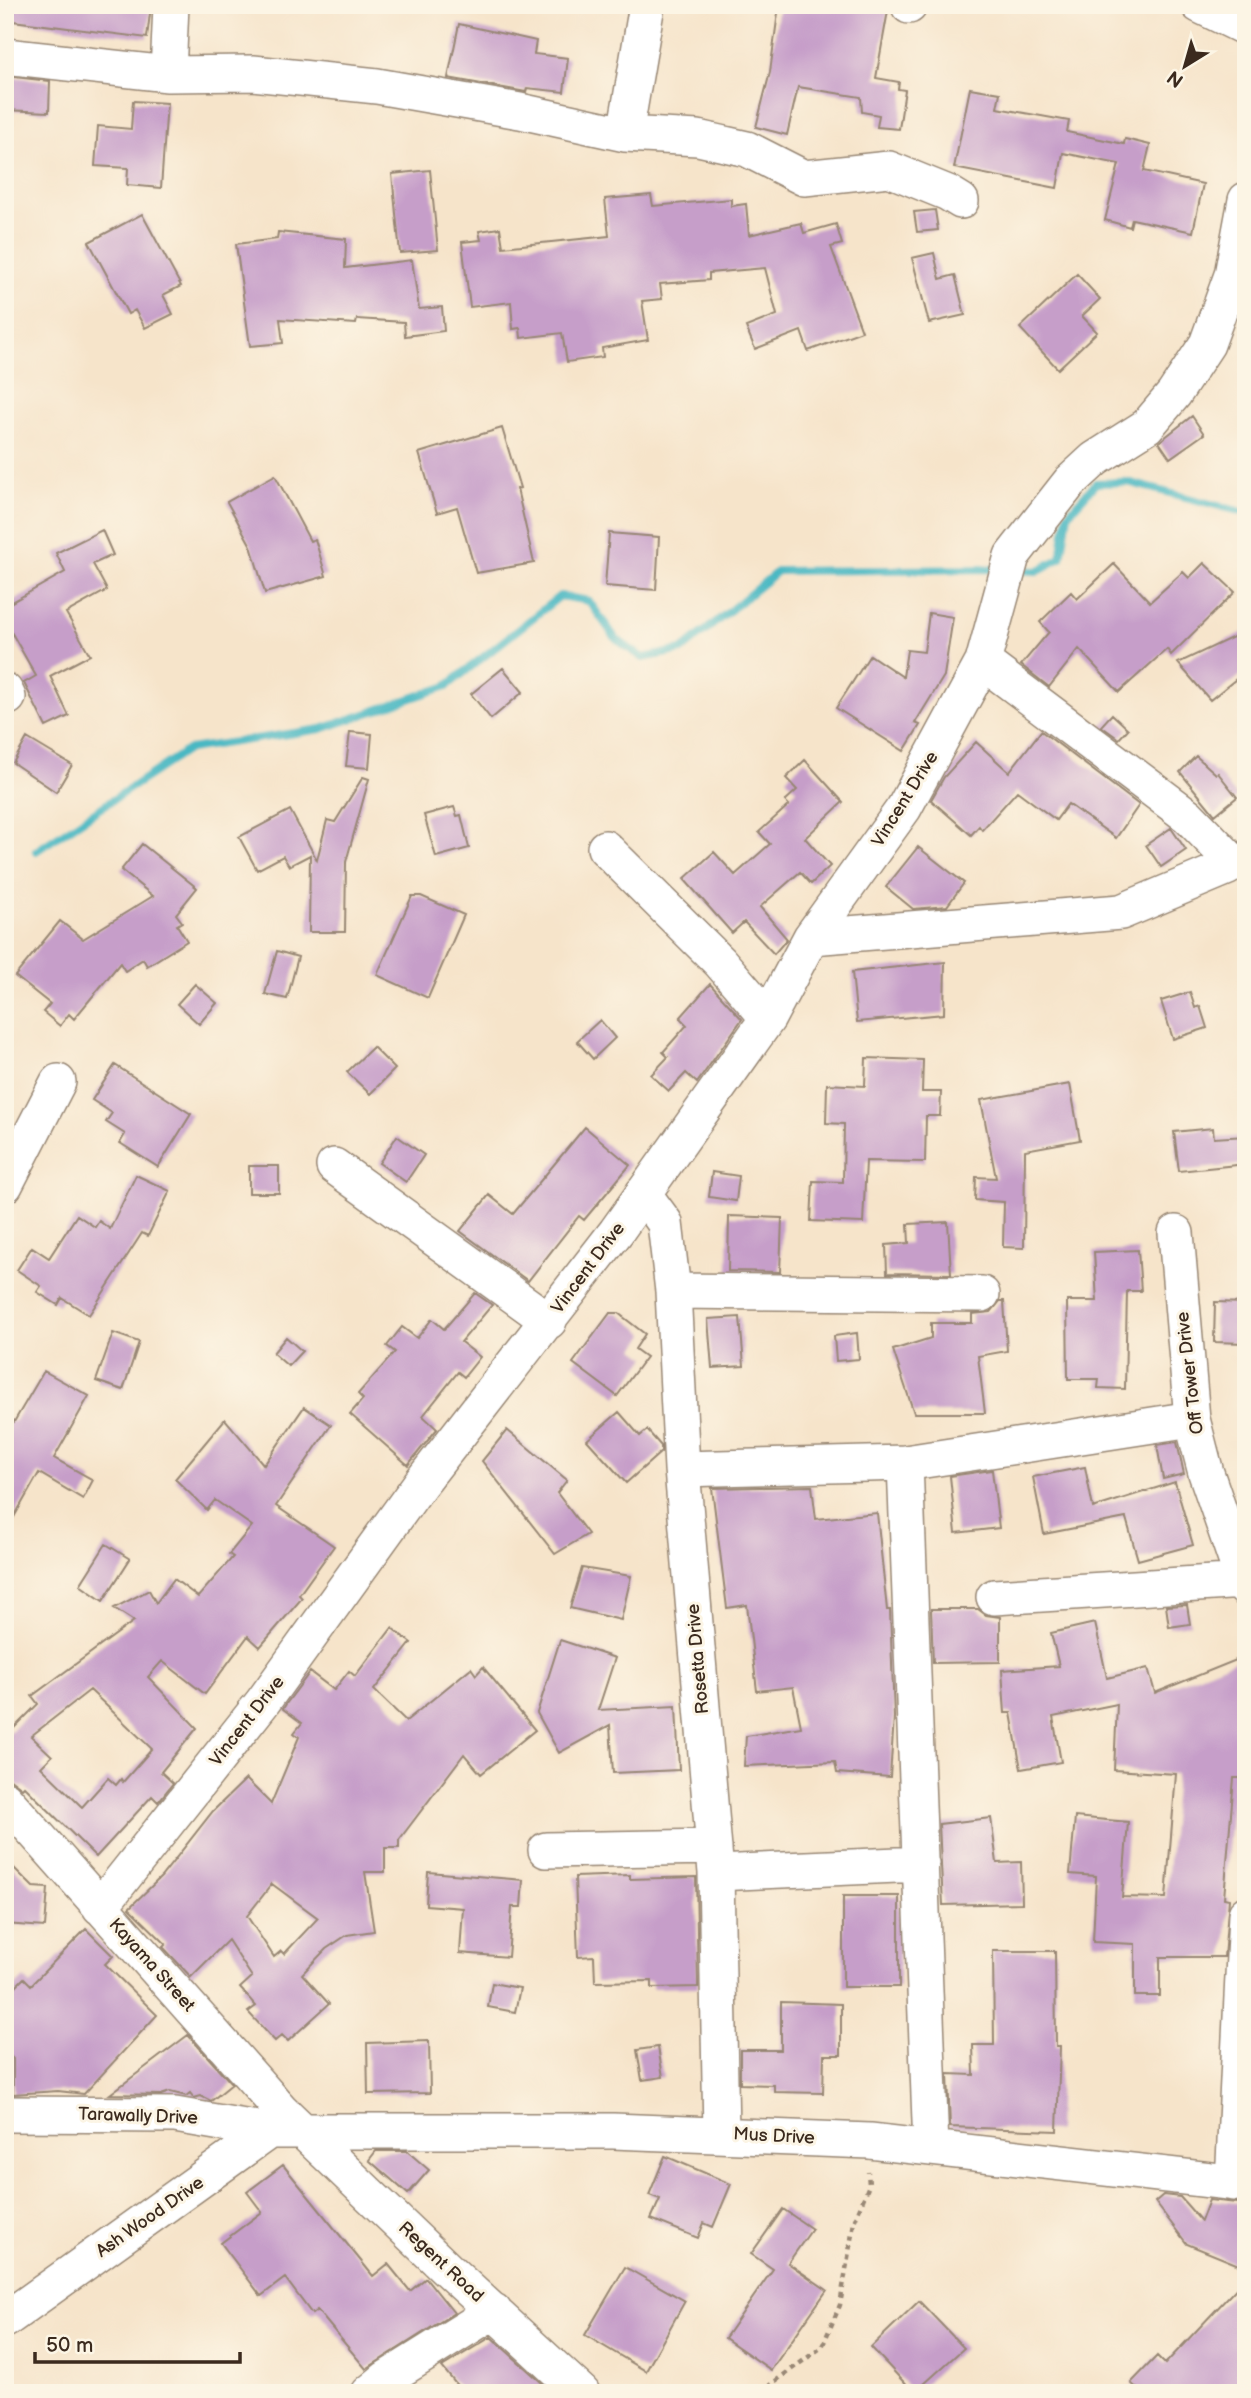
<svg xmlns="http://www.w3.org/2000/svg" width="1251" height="2398" font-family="'Balsamiq Sans',sans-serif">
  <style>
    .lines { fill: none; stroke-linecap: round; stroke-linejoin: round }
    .stream { stroke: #49b8c3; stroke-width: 8 }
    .building { fill: #c69ec9; fill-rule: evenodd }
    .minor-casing { stroke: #988774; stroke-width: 38 }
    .path { stroke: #988774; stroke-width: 4.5; stroke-dasharray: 5 5; stroke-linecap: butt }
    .minor { stroke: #fff; stroke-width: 35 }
    .labels { text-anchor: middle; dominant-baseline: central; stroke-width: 6; stroke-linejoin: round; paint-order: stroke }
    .street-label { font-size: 18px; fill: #3b2a1e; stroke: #fcf5e5 }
  </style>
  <rect width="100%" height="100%" fill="#fcf5e5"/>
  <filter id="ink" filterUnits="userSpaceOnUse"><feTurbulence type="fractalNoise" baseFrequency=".0143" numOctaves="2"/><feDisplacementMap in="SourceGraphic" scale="14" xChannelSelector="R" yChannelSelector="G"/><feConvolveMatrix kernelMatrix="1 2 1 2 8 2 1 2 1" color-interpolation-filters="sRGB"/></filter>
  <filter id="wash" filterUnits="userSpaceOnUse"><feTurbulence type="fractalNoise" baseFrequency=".00686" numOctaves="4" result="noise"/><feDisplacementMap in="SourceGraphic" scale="28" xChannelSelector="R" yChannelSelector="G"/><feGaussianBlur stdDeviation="1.57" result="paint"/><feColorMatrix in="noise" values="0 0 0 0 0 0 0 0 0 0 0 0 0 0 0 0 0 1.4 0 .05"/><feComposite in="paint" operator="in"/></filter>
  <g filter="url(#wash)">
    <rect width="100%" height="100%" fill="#f6e4ca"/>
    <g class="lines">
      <path class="stream" d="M 1015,570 L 1037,571 L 1061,558 L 1068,514 L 1096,483 L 1127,482 L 1246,513
        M 36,851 L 189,749 L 321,729 L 447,686 L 560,596 L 589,601 L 616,639 L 643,658 L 682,650 L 778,571 L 999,569"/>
    </g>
    <g id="blocks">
      <path class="building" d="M 5,5 L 151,5 L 147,38 L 5,20 Z
        M 779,5 L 889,5 L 876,78 L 899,82 L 898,89 L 905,90 L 899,129 L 877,127 L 879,115 L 862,112 L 861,97 L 798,87 L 787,135 L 756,127 L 770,72 Z
        M 459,24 L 536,41 L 534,54 L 568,58 L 564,92 L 527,88 L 526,92 L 448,78 Z
        M 5,76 L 50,81 L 49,112 L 5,110 Z
        M 970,88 L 1000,93 L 997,108 L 1069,121 L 1067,132 L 1124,144 L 1125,139 L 1150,145 L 1144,171 L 1203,184 L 1193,232 L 1132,219 L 1130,227 L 1105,220 L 1119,164 L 1063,153 L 1057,188 L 954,168 Z
        M 133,101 L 167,103 L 161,188 L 127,185 L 128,168 L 95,166 L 98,126 L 131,129 Z
        M 430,170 L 438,250 L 400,253 L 392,174 Z
        M 651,195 L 653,206 L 731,199 L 731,206 L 746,204 L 749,235 L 801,223 L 804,233 L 836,224 L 842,244 L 831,247 L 862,331 L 808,351 L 801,331 L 755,349 L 746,327 L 777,315 L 765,268 L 709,273 L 709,280 L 660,284 L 662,299 L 642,301 L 648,340 L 602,348 L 603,357 L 567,362 L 562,333 L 521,338 L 520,328 L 513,329 L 511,302 L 470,307 L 462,242 L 481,240 L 479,231 L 500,228 L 503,247 L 609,236 L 605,199 Z
        M 935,210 L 938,230 L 917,232 L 914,212 Z
        M 142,214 L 181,286 L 163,295 L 173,314 L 145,328 L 135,310 L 128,314 L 89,242 Z
        M 278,232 L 346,239 L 345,268 L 412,260 L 419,309 L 442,307 L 444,331 L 405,336 L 404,322 L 357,319 L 356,324 L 280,319 L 283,343 L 250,346 L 236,244 L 277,239 Z
        M 934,253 L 940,279 L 955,275 L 965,315 L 929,323 L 912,258 Z
        M 1077,274 L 1100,299 L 1082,316 L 1097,332 L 1058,369 L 1020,328 Z
        M 1192,416 L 1204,434 L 1170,458 L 1159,442 Z
        M 502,428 L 520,488 L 517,489 L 534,563 L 476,573 L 457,507 L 437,513 L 419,453 Z
        M 275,475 L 310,541 L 315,539 L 326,576 L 265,593 L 251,546 L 227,502 Z
        M 102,530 L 113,555 L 93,564 L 107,590 L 66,613 L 90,655 L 50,676 L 69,716 L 46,727 L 24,683 L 36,676 L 5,621 L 5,606 L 65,572 L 56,553 Z
        M 609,533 L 659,537 L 656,590 L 605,586 Z
        M 1204,563 L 1235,592 L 1171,655 L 1167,649 L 1119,692 L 1079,649 L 1049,687 L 1021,665 L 1049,632 L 1040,622 L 1071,592 L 1077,599 L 1114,564 L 1150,602 L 1183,572 L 1189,578 Z
        M 929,613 L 953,617 L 944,676 L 915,723 L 920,725 L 904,751 L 836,708 L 870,655 L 903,677 L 907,650 L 924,652 Z
        M 1246,631 L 1246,671 L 1210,700 L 1178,663 Z
        M 503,668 L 523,692 L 491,719 L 471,694 Z
        M 1112,714 L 1128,729 L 1119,739 L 1101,726 Z
        M 1041,731 L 1139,805 L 1116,838 L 1068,804 L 1056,820 L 1017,791 L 982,830 L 979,826 L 971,835 L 931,800 L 944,777 L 976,742 L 1009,772 Z
        M 350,732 L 372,734 L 369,768 L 346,766 Z
        M 27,738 L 72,765 L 56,792 L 13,763 Z
        M 1196,756 L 1216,774 L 1218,773 L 1237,797 L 1215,815 L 1180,772 Z
        M 805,760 L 843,802 L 805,838 L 830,866 L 811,884 L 800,872 L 760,907 L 787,939 L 774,954 L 744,922 L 732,933 L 684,879 L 714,852 L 735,875 L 770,844 L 759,832 L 789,805 L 785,801 L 797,790 L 786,778 Z
        M 363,777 L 369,779 L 346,862 L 345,932 L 309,932 L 310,855 L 289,866 L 283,856 L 257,870 L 239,837 L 290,810 L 317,860 L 327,820 L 335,822 Z
        M 454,807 L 457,816 L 461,815 L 469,848 L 436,857 L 424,815 Z
        M 1171,828 L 1186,850 L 1161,867 L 1146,845 Z
        M 142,844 L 197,888 L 176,914 L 182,922 L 177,925 L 187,941 L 147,966 L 143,959 L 125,971 L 120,963 L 74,1019 L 69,1014 L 60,1026 L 43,1012 L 50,1004 L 15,976 L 60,921 L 83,939 L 153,896 L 121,870 Z
        M 918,847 L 964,883 L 947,906 L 913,909 L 886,887 Z
        M 412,896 L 421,896 L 464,915 L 428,998 L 377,975 Z
        M 277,951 L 298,957 L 287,999 L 265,994 Z
        M 945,962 L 944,1014 L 857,1022 L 852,972 Z
        M 195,984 L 217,1003 L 199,1024 L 177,1004 Z
        M 710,984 L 742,1019 L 697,1083 L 686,1073 L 669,1091 L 651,1075 L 668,1057 L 663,1052 L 687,1025 L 680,1018 Z
        M 1190,992 L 1195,1008 L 1200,1006 L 1207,1028 L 1173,1039 L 1161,1001 Z
        M 600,1020 L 615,1038 L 593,1059 L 577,1041 Z
        M 373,1047 L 395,1069 L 370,1094 L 347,1072 Z
        M 866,1058 L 923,1060 L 922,1092 L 941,1092 L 940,1116 L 926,1116 L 925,1162 L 866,1161 L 863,1223 L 811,1221 L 813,1181 L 843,1182 L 844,1124 L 826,1123 L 827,1084 L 865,1086 Z
        M 115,1065 L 191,1114 L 158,1167 L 120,1143 L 125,1134 L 106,1122 L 112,1113 L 92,1100 Z
        M 1070,1084 L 1080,1140 L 1025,1150 L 1024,1248 L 1003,1247 L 1004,1202 L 975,1200 L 976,1177 L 996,1178 L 981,1100 Z
        M 585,1127 L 630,1165 L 584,1220 L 579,1216 L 528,1281 L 460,1231 L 489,1195 L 513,1214 Z
        M 1213,1128 L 1214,1138 L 1246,1136 L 1246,1164 L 1179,1171 L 1174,1132 Z
        M 397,1136 L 424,1155 L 406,1182 L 379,1163 Z
        M 249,1166 L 279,1166 L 279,1193 L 249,1193 Z
        M 712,1172 L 739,1176 L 736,1201 L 709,1197 Z
        M 136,1175 L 170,1191 L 148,1236 L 142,1233 L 89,1315 L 62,1298 L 58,1305 L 37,1292 L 41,1286 L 17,1270 L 32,1247 L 49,1258 L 77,1215 L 95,1227 L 99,1221 L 110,1229 Z
        M 729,1216 L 782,1218 L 780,1272 L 728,1271 Z
        M 948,1222 L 951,1274 L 887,1273 L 886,1245 L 909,1243 L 908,1224 Z
        M 1138,1250 L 1141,1291 L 1127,1291 L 1125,1389 L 1098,1388 L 1099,1379 L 1068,1379 L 1067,1301 L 1097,1301 L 1094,1252 Z
        M 475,1293 L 492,1305 L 461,1342 L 480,1357 L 464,1377 L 458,1372 L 423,1416 L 437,1429 L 408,1465 L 350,1414 L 363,1399 L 358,1394 L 395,1352 L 387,1346 L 402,1327 L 417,1338 L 432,1319 L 444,1329 Z
        M 1000,1301 L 1004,1301 L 1007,1351 L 978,1356 L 985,1413 L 914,1413 L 893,1350 L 931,1338 L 931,1323 L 972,1323 L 972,1314 L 991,1312 Z
        M 1215,1302 L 1246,1303 L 1246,1343 L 1214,1342 Z
        M 610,1313 L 618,1313 L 645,1334 L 635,1349 L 646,1357 L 617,1396 L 573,1363 Z
        M 740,1317 L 744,1366 L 712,1368 L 708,1319 Z
        M 113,1333 L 139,1342 L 123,1390 L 96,1381 Z
        M 857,1333 L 859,1359 L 836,1361 L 834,1336 Z
        M 286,1337 L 302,1351 L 288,1366 L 273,1353 Z
        M 44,1371 L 89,1396 L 54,1458 L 93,1480 L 83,1499 L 39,1473 L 5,1533 L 5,1417 L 14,1422 Z
        M 304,1407 L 331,1425 L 276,1506 L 334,1546 L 299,1595 L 302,1598 L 260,1647 L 248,1636 L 205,1694 L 162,1661 L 148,1677 L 197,1728 L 161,1772 L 173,1783 L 158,1802 L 152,1796 L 96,1857 L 24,1786 L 22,1788 L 5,1775 L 5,1737 L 38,1704 L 32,1696 L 134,1621 L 114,1608 L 149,1590 L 156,1603 L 174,1579 L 198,1597 L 233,1557 L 229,1554 L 252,1526 L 215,1500 L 207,1510 L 175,1479 L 225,1419 L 264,1465 ZM 90,1690 L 152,1749 L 123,1782 L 121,1779 L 116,1785 L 108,1778 L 82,1807 L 41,1767 L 52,1756 L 31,1736 Z
        M 619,1412 L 640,1436 L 647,1430 L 661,1446 L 661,1452 L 626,1483 L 587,1440 Z
        M 507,1430 L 567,1480 L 557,1493 L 588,1534 L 555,1554 L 482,1461 Z
        M 1177,1442 L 1184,1474 L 1163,1479 L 1157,1445 Z
        M 1085,1467 L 1093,1508 L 1175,1482 L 1193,1545 L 1138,1560 L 1126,1518 L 1044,1534 L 1033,1477 Z
        M 992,1470 L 999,1528 L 956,1533 L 950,1476 Z
        M 812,1486 L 816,1519 L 877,1513 L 887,1610 L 890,1610 L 894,1717 L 890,1777 L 837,1773 L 835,1762 L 744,1766 L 746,1736 L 801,1727 L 793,1687 L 757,1691 L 747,1605 L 727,1608 L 712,1488 Z
        M 106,1544 L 130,1559 L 103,1601 L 80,1585 Z
        M 582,1568 L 631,1576 L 621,1620 L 570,1608 Z
        M 1187,1605 L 1190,1624 L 1169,1627 L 1166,1606 Z
        M 931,1609 L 978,1609 L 986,1615 L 1000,1617 L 1000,1662 L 933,1663 Z
        M 1095,1623 L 1107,1678 L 1148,1668 L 1155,1693 L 1246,1656 L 1244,1778 L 1234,1778 L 1224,1898 L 1229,1899 L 1224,1957 L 1160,1957 L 1160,1996 L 1135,1996 L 1135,1944 L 1093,1942 L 1096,1876 L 1070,1874 L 1075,1817 L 1128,1822 L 1122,1897 L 1166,1898 L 1176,1774 L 1114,1770 L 1117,1704 L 1053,1717 L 1061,1762 L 1021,1769 L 1011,1713 L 1005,1713 L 1002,1670 L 1059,1666 L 1051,1633 Z
        M 392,1628 L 411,1643 L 374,1690 L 406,1721 L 471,1668 L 476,1675 L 483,1667 L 535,1730 L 481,1774 L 464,1754 L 399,1840 L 399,1848 L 385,1848 L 385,1872 L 365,1872 L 374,1931 L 347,1935 L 326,1949 L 302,1974 L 329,2004 L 288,2041 L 282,2035 L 275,2041 L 248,2012 L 256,2006 L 240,1988 L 252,1977 L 228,1940 L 191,1977 L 163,1947 L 166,1944 L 129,1908 L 161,1877 L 213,1811 L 246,1779 L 271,1804 L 299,1737 L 294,1733 L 302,1723 L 283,1709 L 286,1704 L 310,1672 L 334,1690 L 349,1671 L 355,1676 ZM 272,1884 L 318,1918 L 284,1954 L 281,1951 L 274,1957 L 247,1916 Z
        M 560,1640 L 615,1658 L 598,1710 L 676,1706 L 679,1770 L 613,1773 L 610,1725 L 559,1753 L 537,1713 Z
        M 991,1818 L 997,1863 L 1021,1862 L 1022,1903 L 943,1905 L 939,1824 Z
        M 5,1859 L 33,1887 L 48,1888 L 45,1927 L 5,1924 Z
        M 428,1872 L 523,1880 L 521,1907 L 512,1907 L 508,1957 L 460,1953 L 463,1908 L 426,1905 Z
        M 630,1875 L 630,1879 L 696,1877 L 698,1987 L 652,1988 L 652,1981 L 595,1982 L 594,1956 L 578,1957 L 575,1877 Z
        M 843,1896 L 899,1896 L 899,1987 L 843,1987 Z
        M 86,1929 L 113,1956 L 105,1964 L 157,2015 L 84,2094 L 58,2091 L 13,2094 L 13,2059 L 5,2051 L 5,1997 L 24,1978 L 31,1985 Z
        M 993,1951 L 1055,1951 L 1056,2046 L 1060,2046 L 1057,2131 L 950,2127 L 948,2074 L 974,2075 L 973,2045 L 994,2045 Z
        M 492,1983 L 520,1988 L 515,2012 L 488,2007 Z
        M 781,2002 L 841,2004 L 841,2055 L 824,2055 L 823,2093 L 774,2092 L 774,2085 L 740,2084 L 740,2050 L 781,2050 Z
        M 188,2035 L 232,2084 L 211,2101 L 201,2096 L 194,2098 L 190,2093 L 186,2096 L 170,2092 L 161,2095 L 110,2094 Z
        M 429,2041 L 430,2093 L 368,2094 L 367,2043 Z
        M 658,2047 L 663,2077 L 642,2080 L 637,2050 Z
        M 376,2151 L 407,2151 L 429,2170 L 408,2194 L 369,2160 Z
        M 665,2156 L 731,2184 L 713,2227 L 704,2223 L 698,2238 L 651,2219 L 660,2199 L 649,2195 Z
        M 283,2165 L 373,2276 L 388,2264 L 410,2291 L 426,2278 L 454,2313 L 366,2369 L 317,2310 L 312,2314 L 285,2278 L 261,2296 L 221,2243 L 262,2212 L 247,2192 Z
        M 1163,2195 L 1180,2197 L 1201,2221 L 1209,2200 L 1246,2204 L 1246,2268 L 1187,2244 L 1155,2202 Z
        M 783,2209 L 812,2229 L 788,2263 L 827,2290 L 771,2370 L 725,2338 L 773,2269 L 751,2254 Z
        M 625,2267 L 685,2301 L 646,2371 L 585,2335 Z
        M 1246,2278 L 1246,2393 L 1142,2393 L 1131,2383 L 1157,2356 L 1165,2364 Z
        M 919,2301 L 964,2348 L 914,2393 L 871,2347 Z
        M 491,2337 L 551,2391 L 552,2393 L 463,2393 L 442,2367 Z"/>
    </g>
  </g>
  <g filter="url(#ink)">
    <use href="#blocks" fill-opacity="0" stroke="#988774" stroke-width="2"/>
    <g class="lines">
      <defs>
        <path id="minor" d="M 909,5 L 909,6
          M 1199,5 L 1246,28
          M 5,56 L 168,74 L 253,73 L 377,86 L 520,111 L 625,134 L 698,138 L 747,149 L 804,178 L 889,169 L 948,193 L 961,201
          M 168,74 L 171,5
          M 625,134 L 647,5
          M 5,691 L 8,697
          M 605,848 L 720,962 L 768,1018
          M 811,937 L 1121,912 L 1228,867 L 1230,859 L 1188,816 L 983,662
          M 334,1166 L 549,1321
          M 5,1185 L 58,1082
          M 643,1193 L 665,1223 L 673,1291 L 682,1469 L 716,1873 L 721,2133
          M 1176,1233 L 1192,1419 L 1206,1473 L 1246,1589
          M 673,1291 L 982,1294
          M 905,1463 L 931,2148
          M 682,1469 L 905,1463 L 1192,1419
          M 994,1597 L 1244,1581
          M 5,1799 L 282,2111 L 448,2270 L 582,2393
          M 546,1850 L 714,1847
          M 716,1873 L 921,1864
          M 100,1907 L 262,1703 L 420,1484 L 616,1232 L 768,1018 L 811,937 L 904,808 L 983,662 L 1012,556 L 1070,482 L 1095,459 L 1147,426 L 1174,394 L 1207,344 L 1232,275 L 1246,200
          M 5,2114 L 175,2115 L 269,2131 L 613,2131 L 870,2141 L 1246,2184
          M 1233,2183 L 1246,1914
          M 5,2320 L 269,2131
          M 369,2393 L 387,2378 L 494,2311"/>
      </defs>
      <use href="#minor" class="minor-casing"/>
      <path class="path" d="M 759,2393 L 822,2347 L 840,2305 L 854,2222 L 869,2185 L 868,2172"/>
      <use href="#minor" class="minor"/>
    </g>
  </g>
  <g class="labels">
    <g class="street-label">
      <text transform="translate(905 799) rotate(-58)">Vincent Drive</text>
      <text transform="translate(588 1268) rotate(-53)">Vincent Drive</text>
      <text transform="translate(1190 1373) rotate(-97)">Off Tower Drive</text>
      <text transform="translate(698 1659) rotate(-95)">Rosetta Drive</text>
      <text transform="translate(247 1721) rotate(-52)">Vincent Drive</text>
      <text transform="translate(152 1965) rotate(48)">Kayama Street</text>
      <text transform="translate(138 2116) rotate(2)">Tarawally Drive</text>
      <text transform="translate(774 2136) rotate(3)">Mus Drive</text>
      <text transform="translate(150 2217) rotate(-35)">Ash Wood Drive</text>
      <text transform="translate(441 2262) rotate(43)">Regent Road</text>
    </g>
  </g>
  <rect width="1251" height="2398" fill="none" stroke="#fcf5e5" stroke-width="28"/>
  <g transform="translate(1185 66) rotate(217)" stroke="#fcf5e5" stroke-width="5" paint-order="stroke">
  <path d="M0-5L12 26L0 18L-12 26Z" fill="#3b2a1e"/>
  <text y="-10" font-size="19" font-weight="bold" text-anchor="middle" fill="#3b2a1e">N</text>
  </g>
  <path d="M35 2352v10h205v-10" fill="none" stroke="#3b2a1e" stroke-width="3.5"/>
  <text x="46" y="2352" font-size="21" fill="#3b2a1e" stroke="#fcf5e5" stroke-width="5" paint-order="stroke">50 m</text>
</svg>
